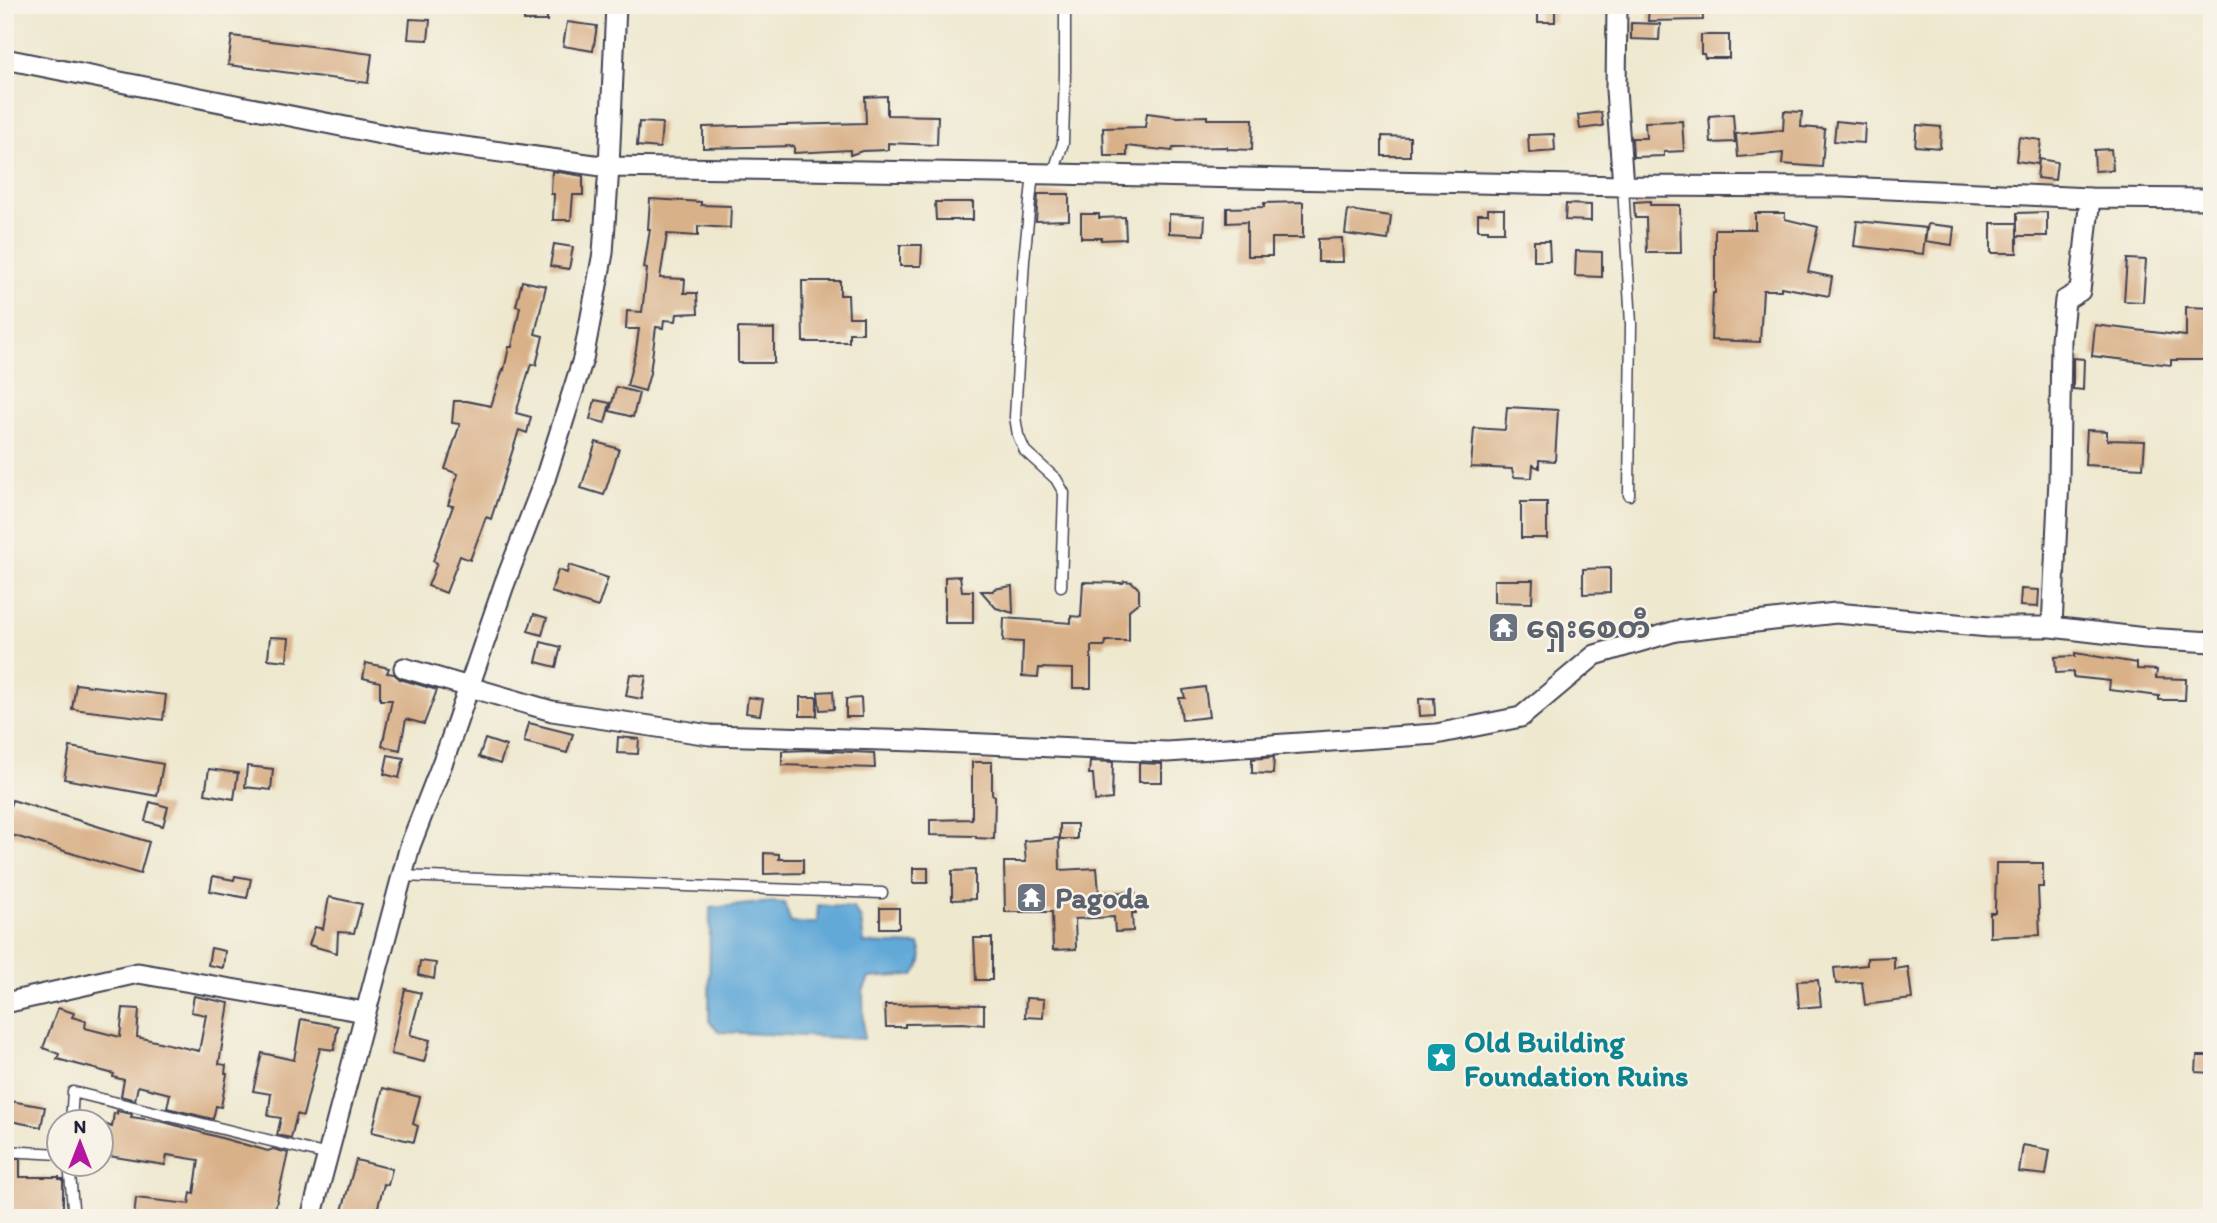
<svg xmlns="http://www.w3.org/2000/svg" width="2217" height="1223" font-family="Itim,'Noto Sans Myanmar',sans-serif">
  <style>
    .water { fill: #62a9d8; stroke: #42668a; stroke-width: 2 }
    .building { fill: #d9b189 }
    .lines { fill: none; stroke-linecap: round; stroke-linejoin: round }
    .service-casing { stroke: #414051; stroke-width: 13 }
    .minor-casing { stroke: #414051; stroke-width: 23 }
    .service { stroke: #fff; stroke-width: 10 }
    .minor { stroke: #fff; stroke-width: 19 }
    .labels { text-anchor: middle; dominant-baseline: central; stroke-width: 5; stroke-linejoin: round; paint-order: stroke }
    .worship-label { font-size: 30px; font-weight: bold; fill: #5b616d; stroke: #f7f3e8; text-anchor: start }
    .culture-label { font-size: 30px; font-weight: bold; fill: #0d838f; stroke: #f7f3e8; text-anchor: start }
  </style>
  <rect width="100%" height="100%" fill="#f7f3e8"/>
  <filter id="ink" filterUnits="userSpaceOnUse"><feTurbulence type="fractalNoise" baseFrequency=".0143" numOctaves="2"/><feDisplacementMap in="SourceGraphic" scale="14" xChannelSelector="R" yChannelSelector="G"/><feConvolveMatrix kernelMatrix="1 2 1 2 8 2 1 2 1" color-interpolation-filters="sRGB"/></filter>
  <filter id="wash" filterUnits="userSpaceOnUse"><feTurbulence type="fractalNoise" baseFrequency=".00686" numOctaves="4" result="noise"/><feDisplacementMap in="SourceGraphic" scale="28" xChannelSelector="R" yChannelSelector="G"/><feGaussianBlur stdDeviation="1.57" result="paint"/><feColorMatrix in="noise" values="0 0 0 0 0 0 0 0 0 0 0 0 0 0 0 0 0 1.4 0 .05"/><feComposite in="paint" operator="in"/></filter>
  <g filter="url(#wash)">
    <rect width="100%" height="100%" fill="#eee8cf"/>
    <path class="water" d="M 772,902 L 784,903 L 791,923 L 817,923 L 818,905 L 853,908 L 861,919 L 864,943 L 919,945 C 924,955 921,966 914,975 L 869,978 L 863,991 L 864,1039 L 720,1032 L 709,1021 L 710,908 Z"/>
    <g id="blocks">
      <path class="building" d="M 1538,5 L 1555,5 L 1555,22 L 1538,22 Z
        M 1649,5 L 1702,5 L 1703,20 L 1648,21 Z
        M 525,6 L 547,6 L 547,21 L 524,21 Z
        M 410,19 L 430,20 L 428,40 L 408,39 Z
        M 567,22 L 597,26 L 593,51 L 563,46 Z
        M 1631,23 L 1660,24 L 1659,40 L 1631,39 Z
        M 1701,35 L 1729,35 L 1729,58 L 1705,58 L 1704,54 L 1701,54 Z
        M 232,36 L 372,54 L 368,83 L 228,65 Z
        M 887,96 L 887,115 L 938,116 L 937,145 L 888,143 L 888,150 L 862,151 L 850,155 L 850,150 L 794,153 L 794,146 L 703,148 L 703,127 L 866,123 L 865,97 Z
        M 1784,111 L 1802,112 L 1801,127 L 1825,129 L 1822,167 L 1782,164 L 1783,153 L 1738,157 L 1736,134 L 1783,130 Z
        M 1601,112 L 1603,126 L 1580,129 L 1578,115 Z
        M 1147,113 L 1177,117 L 1207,116 L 1207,119 L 1253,119 L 1252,150 L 1227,149 L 1227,147 L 1173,148 L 1172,151 L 1127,146 L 1127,156 L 1104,156 L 1103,128 L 1145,127 Z
        M 1733,114 L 1735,142 L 1711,143 L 1709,116 Z
        M 1682,121 L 1684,151 L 1664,152 L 1664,156 L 1633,157 L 1632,138 L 1646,138 L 1645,122 Z
        M 1836,121 L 1865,124 L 1864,143 L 1834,141 Z
        M 639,122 L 662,123 L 660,148 L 637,146 Z
        M 1917,125 L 1941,127 L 1940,148 L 1915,146 Z
        M 1554,134 L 1555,151 L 1529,153 L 1528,135 Z
        M 1382,136 L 1410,137 L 1410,156 L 1382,156 Z
        M 2019,137 L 2041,140 L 2038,164 L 2016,161 Z
        M 2111,149 L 2113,170 L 2095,171 L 2094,150 Z
        M 2039,159 L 2057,162 L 2055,180 L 2037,178 Z
        M 552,171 L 583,176 L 583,195 L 573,195 L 571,220 L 553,220 L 554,194 L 551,194 Z
        M 1038,194 L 1069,194 L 1069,220 L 1036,221 Z
        M 650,199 L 686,201 L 701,202 L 701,205 L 731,206 L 730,228 L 698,226 L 698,236 L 667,234 L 660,278 L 685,279 L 684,293 L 697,293 L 698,313 L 677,314 L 676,321 L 664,320 L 663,328 L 656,327 L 650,373 L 645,391 L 627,386 L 636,350 L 639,329 L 626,329 L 627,311 L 642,312 L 647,269 L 644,268 L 650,229 L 648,229 Z
        M 1650,201 L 1650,205 L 1680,205 L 1681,253 L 1647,253 L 1646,218 L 1635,218 L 1634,202 Z
        M 935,202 L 973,202 L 973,220 L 936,220 Z
        M 1303,202 L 1303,238 L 1272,238 L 1272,256 L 1247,256 L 1247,222 L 1227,223 L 1227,208 L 1264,207 L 1264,203 Z
        M 1566,204 L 1591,205 L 1591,221 L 1565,220 Z
        M 1488,209 L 1504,209 L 1504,232 L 1488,232 L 1488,230 L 1478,230 L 1478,214 L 1488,214 Z
        M 1348,210 L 1391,216 L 1388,240 L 1345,234 Z
        M 2047,212 L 2047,236 L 2017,236 L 2017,213 Z
        M 1755,213 L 1785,213 L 1785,219 L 1818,227 L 1808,272 L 1832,277 L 1829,296 L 1781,287 L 1781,290 L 1763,290 L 1760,342 L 1711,340 L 1713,293 L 1715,293 L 1715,229 L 1755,229 Z
        M 1081,214 L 1099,214 L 1099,218 L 1125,217 L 1126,239 L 1101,240 L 1101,238 L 1081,238 Z
        M 1169,214 L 1205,216 L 1204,235 L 1169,233 Z
        M 1857,221 L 1926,228 L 1923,254 L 1854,246 Z
        M 1991,223 L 2017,223 L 2017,253 L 1991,253 Z
        M 1928,224 L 1954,227 L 1952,245 L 1925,241 Z
        M 1342,238 L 1343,262 L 1318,262 L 1318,239 Z
        M 1534,241 L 1549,241 L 1550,261 L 1534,261 Z
        M 554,244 L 573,247 L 569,269 L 550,266 Z
        M 900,245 L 922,245 L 921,266 L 900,266 Z
        M 1576,251 L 1602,252 L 1602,277 L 1575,276 Z
        M 2127,259 L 2146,260 L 2143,302 L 2124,301 Z
        M 522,281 L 546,286 L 535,334 L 543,336 L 540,349 L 536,365 L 531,364 L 516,413 L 531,417 L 527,433 L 519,430 L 491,519 L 486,517 L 470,560 L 460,556 L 446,593 L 428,586 L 437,563 L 433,561 L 453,506 L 448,505 L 458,474 L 445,469 L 460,424 L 452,423 L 454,401 L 466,401 L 491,406 L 503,369 L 504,370 L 509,347 L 512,347 L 520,307 L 516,306 Z
        M 802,281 L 840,281 L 840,295 L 848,295 L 849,317 L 863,317 L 863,333 L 849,333 L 849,342 L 803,342 Z
        M 2186,307 L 2212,308 L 2212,360 L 2171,360 L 2171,365 L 2092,356 L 2095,325 L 2186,336 Z
        M 738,328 L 774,329 L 774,363 L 738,363 Z
        M 2073,358 L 2084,359 L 2083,390 L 2073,389 Z
        M 616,387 L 639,393 L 633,417 L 610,411 Z
        M 595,400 L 610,403 L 605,423 L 590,419 Z
        M 1507,407 L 1558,410 L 1555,461 L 1539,460 L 1539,468 L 1533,465 L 1532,478 L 1514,477 L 1512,469 L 1471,467 L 1474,428 L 1505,430 Z
        M 2087,430 L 2107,431 L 2107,440 L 2145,441 L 2143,468 L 2085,465 Z
        M 596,442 L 619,449 L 604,495 L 581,488 Z
        M 1521,502 L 1547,502 L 1547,538 L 1521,538 Z
        M 569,565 L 608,578 L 598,607 L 551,592 L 558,570 L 567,573 Z
        M 1610,568 L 1610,593 L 1583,594 L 1583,569 Z
        M 960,576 L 962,591 L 973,591 L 973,623 L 945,623 L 945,577 Z
        M 1494,580 L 1533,580 L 1532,603 L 1494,602 Z
        M 1124,581 L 1132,582 L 1139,589 L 1139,602 L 1129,610 L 1129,641 L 1106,641 L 1105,646 L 1091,646 L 1091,688 L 1073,688 L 1073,669 L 1039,668 L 1038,677 L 1022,676 L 1023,642 L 1003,641 L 1004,618 L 1071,623 L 1071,616 L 1081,617 L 1083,582 L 1123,583 Z
        M 1012,586 L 1013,613 L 996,608 L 981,591 L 993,591 L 994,589 Z
        M 2021,589 L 2039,590 L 2038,607 L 2020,606 Z
        M 534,614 L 547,618 L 542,635 L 528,631 Z
        M 270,637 L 289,638 L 287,661 L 268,659 Z
        M 541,642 L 561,647 L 556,667 L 536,662 Z
        M 2075,653 L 2137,663 L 2137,669 L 2157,670 L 2156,678 L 2186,679 L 2185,700 L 2159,700 L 2159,696 L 2109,690 L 2110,681 L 2073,677 L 2073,672 L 2056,673 L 2055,657 L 2075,656 Z
        M 366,663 L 389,668 L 387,673 L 394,674 L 400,679 L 437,690 L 424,724 L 406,719 L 400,750 L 382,746 L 392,700 L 380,700 L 380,682 L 363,678 Z
        M 630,674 L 646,676 L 642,699 L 626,696 Z
        M 76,684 L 166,695 L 163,720 L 72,709 Z
        M 1205,687 L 1209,717 L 1182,720 L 1179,698 L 1185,698 L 1183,690 Z
        M 833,691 L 834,709 L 820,710 L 818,692 Z
        M 748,697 L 763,699 L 760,715 L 746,713 Z
        M 800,697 L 817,697 L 817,716 L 800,716 Z
        M 861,698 L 862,717 L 846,717 L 846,699 Z
        M 1434,698 L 1435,715 L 1420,716 L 1419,699 Z
        M 529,723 L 573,734 L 567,753 L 524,742 Z
        M 618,737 L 639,739 L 638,754 L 617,753 Z
        M 485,739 L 506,746 L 500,764 L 479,757 Z
        M 70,747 L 163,764 L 157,796 L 64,779 Z
        M 808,750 L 874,753 L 875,768 L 782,765 L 782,751 Z
        M 388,755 L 404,758 L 399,778 L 384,774 Z
        M 1274,757 L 1273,774 L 1252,773 L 1252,759 Z
        M 1090,761 L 1113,762 L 1112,799 L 1095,801 L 1093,774 L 1089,774 Z
        M 972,762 L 992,762 L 992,794 L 995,796 L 994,839 L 976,838 L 976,836 L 930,835 L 930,820 L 972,819 Z
        M 1139,763 L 1162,764 L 1162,782 L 1139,782 Z
        M 247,766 L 273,769 L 271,790 L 245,787 Z
        M 209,769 L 238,773 L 234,799 L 205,794 Z
        M 12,800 L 149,842 L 140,874 L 5,833 L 5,821 Z
        M 150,802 L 168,807 L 163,826 L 145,821 Z
        M 1060,824 L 1077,824 L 1077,839 L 1060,839 Z
        M 1059,838 L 1060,870 L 1097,868 L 1099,893 L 1135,892 L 1136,913 L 1132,913 L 1133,931 L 1115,932 L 1114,917 L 1075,919 L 1076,949 L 1053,950 L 1052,912 L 1005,912 L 1004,862 L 1026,862 L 1024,841 Z
        M 764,853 L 779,854 L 779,859 L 803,859 L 803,873 L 764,874 Z
        M 1996,863 L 2043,863 L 2043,887 L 2038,887 L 2040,935 L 1990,937 L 1990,913 L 1995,913 Z
        M 913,868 L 928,868 L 928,883 L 913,883 Z
        M 975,870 L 975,899 L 952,900 L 952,871 Z
        M 213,876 L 234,880 L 235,876 L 251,879 L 247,898 L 210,891 Z
        M 329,897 L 362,904 L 354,933 L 338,932 L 337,953 L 309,945 L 315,927 L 323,929 Z
        M 880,908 L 899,908 L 899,928 L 880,928 Z
        M 974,938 L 992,938 L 992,980 L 976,980 Z
        M 211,948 L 225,951 L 223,968 L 208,965 Z
        M 1894,957 L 1894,969 L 1908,967 L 1912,999 L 1865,1005 L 1862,982 L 1836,984 L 1834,968 L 1867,965 L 1867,958 Z
        M 420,961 L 436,963 L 434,979 L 418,975 Z
        M 1818,980 L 1821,1006 L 1799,1008 L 1797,981 Z
        M 405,989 L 421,993 L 410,1035 L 430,1040 L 424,1062 L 391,1054 Z
        M 194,996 L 229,1003 L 219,1064 L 226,1065 L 225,1073 L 227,1074 L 221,1107 L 216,1106 L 213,1119 L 167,1108 L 170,1094 L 138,1086 L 135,1100 L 121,1096 L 124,1080 L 113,1077 L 114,1074 L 57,1059 L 59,1054 L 43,1048 L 58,1008 L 74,1013 L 72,1017 L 86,1021 L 85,1028 L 120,1037 L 123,1008 L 139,1009 L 137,1037 L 199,1051 L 206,1015 L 191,1012 Z
        M 1026,998 L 1044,999 L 1043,1018 L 1025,1017 Z
        M 946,1004 L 984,1005 L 984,1025 L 963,1023 L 905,1024 L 905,1027 L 886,1027 L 885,1005 Z
        M 301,1019 L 338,1026 L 334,1050 L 320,1048 L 303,1116 L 297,1114 L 291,1138 L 277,1135 L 281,1118 L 268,1116 L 271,1094 L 253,1091 L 262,1053 L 294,1060 Z
        M 2197,1056 L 2212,1056 L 2212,1073 L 2196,1072 Z
        M 383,1088 L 420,1097 L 413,1124 L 418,1126 L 414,1142 L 372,1132 Z
        M 5,1100 L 45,1107 L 41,1127 L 5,1120 Z
        M 117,1111 L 132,1114 L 131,1117 L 164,1122 L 268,1151 L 273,1149 L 288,1153 L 273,1218 L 134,1218 L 136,1198 L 189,1204 L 191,1193 L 194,1194 L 199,1160 L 167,1155 L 165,1165 L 102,1155 L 102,1123 L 112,1127 L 114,1113 L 117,1114 Z
        M 2023,1145 L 2050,1150 L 2046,1175 L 2019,1172 Z
        M 5,1158 L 20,1159 L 20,1177 L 59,1177 L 59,1179 L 63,1179 L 63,1218 L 8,1218 L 9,1187 L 5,1187 Z
        M 356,1160 L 392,1169 L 388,1185 L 384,1184 L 375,1218 L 340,1218 Z"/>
    </g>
  </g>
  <g filter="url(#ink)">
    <use href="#blocks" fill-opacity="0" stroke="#414051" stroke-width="2"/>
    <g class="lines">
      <defs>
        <path id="service" d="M 1033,173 L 1024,260 L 1015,417 L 1018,435 L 1025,451 L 1056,479 L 1064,493 L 1061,586
          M 1053,174 L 1063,143 L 1065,72 L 1065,5
          M 1623,186 L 1631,324 L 1629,495
          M 400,876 L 882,893
          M 71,1122 L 73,1092 L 328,1155
          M 5,1151 L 60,1154
          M 69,1164 L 74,1218"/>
        <path id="minor" d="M 1617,5 L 1616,90 L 1623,186
          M 5,59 L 406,139 L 609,167 L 1053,174 L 1623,186 L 1843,187 L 2090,198 L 2212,199
          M 2052,627 L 2059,479 L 2061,340 L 2065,300 L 2080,291 L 2090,198
          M 404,668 L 552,711 L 710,735 L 916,741 L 1167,752 L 1436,734 L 1521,717 L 1595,655 L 1676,631 L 1836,613 L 1989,627 L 2052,627 L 2145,638 L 2212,642
          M 5,1003 L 138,973 L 365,1012
          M 311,1218 L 410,846 L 447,751 L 504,585 L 545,479 L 583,359 L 603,253 L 609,167 L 616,5"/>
      </defs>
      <use href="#service" class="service-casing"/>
      <use href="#minor" class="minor-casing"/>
      <use href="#service" class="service"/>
      <use href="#minor" class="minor"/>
    </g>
  </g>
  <defs>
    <symbol id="temple-square" viewBox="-11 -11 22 22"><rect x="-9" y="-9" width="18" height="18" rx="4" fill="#6b7280" stroke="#f7f3e8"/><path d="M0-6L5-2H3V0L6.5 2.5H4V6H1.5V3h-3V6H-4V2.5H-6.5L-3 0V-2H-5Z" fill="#fff"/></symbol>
    <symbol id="sight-square" viewBox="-11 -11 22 22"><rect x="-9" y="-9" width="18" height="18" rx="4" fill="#0f9aa8" stroke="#f7f3e8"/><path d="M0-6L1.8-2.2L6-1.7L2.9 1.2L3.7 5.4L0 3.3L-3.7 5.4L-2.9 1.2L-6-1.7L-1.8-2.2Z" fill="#fff"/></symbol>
  </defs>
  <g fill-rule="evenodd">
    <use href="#temple-square" x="1486" y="610" width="35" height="35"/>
    <use href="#temple-square" x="1014" y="880" width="35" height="35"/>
    <use href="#sight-square" x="1424" y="1040" width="35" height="35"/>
  </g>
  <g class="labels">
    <g class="worship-label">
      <text x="1526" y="627">ရှေးစေတီ</text>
      <text x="1055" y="897">Pagoda</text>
    </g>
    <g class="culture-label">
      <text x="1464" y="1041">Old Building<tspan x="1464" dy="34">Foundation Ruins</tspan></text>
    </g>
  </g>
  <rect width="2217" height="1223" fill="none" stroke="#f7f3e8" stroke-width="28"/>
  <g transform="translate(80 1143)"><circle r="33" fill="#f7f3e8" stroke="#a29fa3" stroke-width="2"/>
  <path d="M0-5L12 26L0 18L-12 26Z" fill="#b5179e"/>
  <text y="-10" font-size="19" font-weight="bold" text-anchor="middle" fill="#22223b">N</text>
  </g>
</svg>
